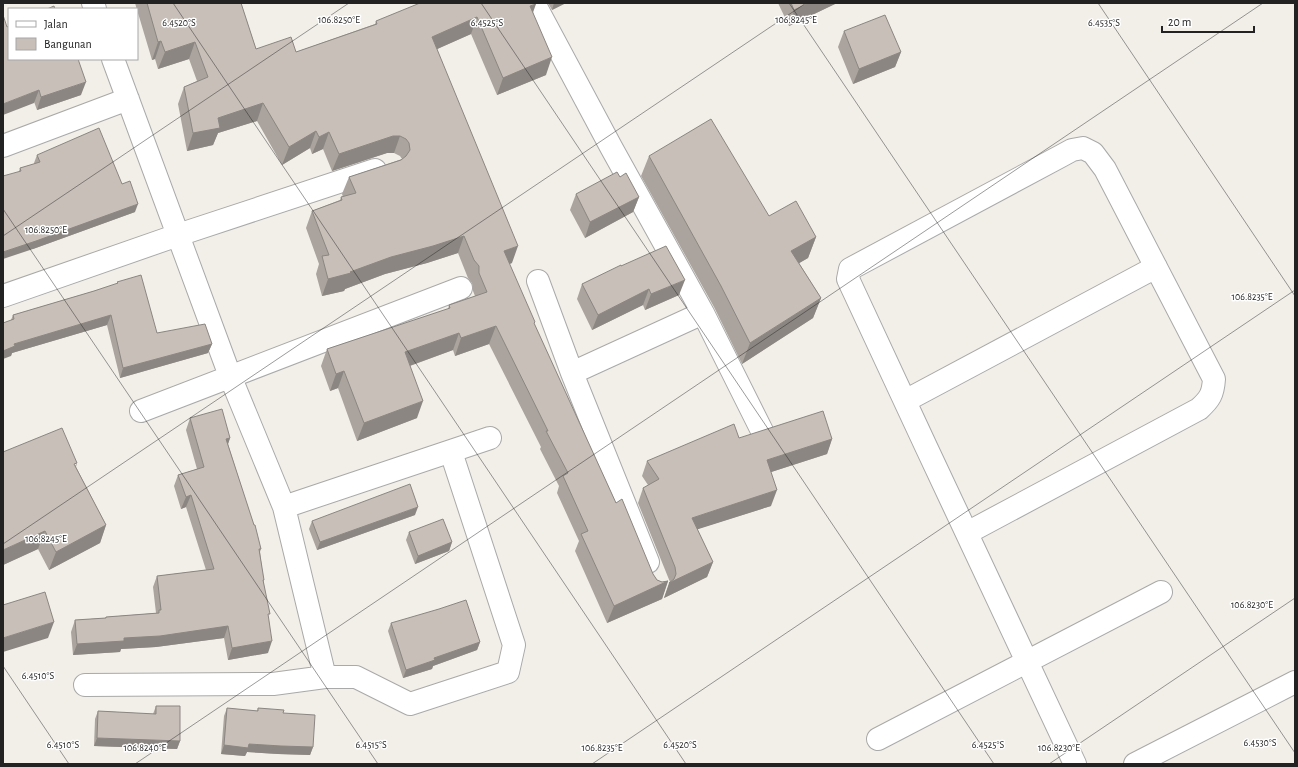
<svg xmlns="http://www.w3.org/2000/svg" width="1298" height="767" font-family="'Alegreya Sans',sans-serif">
  <style>
    .lines { fill: none; stroke-linecap: round; stroke-linejoin: round }
    .street-casing { stroke: #a9a9a9; stroke-width: 24 }
    .street { stroke: #fff; stroke-width: 22 }
    .wall { fill: #aba49e }
    .shaded-wall { fill: #8b8681 }
    .building { fill: #c7bfb8; stroke: #8b8681 }
    .ticks { fill: none; stroke: #222; stroke-width: 1; stroke-opacity: 0.45 }
    .ticks-label { font-size: 10px; text-anchor: middle; fill: #222; stroke: #fff; stroke-width: 3; stroke-linejoin: round; paint-order: stroke }
  </style>
  <rect width="100%" height="100%" fill="#f2efe9"/>
  <g class="lines">
    <defs>
      <path id="street" d="M 93,3 L 95,9
        M 534,3 L 611,147 L 703,313 L 762,431
        M 3,146 L 128,99
        M 538,281 L 572,373 L 703,313
        M 3,296 L 178,235 L 375,170
        M 572,373 L 648,562
        M 905,401 L 1156,267
        M 141,411 L 461,288
        M 284,507 L 490,438
        M 967,533 L 1199,409 C 1210,399 1213,394 1214,379 L 1105,169 L 1093,153 L 1083,148 L 1072,150 L 1061,156 L 850,269 L 848,279 C 923,441 999,602 1075,764
        M 325,677 L 356,677 L 410,704 L 508,672 L 514,645 L 451,452
        M 85,685 L 273,684 L 325,677 L 284,507 L 230,376 L 113,59
        M 878,739 L 1161,592
        M 1135,764 L 1295,682"/>
    </defs>
    <use href="#street" class="street-casing"/>
    <use href="#street" class="street"/>
  </g>
  <path class="wall" d="M 135,3 L 241,3 L 256,49 L 296,52 L 375,24 L 376,21 L 533,12 L 546,75 L 497,95 L 471,34 L 437,49 L 512,263 L 509,264 L 534,324 L 616,503 L 653,574 L 657,580 L 662,582 L 668,581 L 662,599 L 607,623 L 575,551 L 579,541 L 557,493 L 559,486 L 540,449 L 541,447 L 489,344 L 455,356 L 453,350 L 410,366 L 417,418 L 357,441 L 338,388 L 330,391 L 321,366 L 327,349 L 448,309 L 449,305 L 475,296 L 473,291 L 472,283 L 468,278 L 458,253 L 427,263 L 385,274 L 345,289 L 344,291 L 322,296 L 316,274 L 319,264 L 306,228 L 312,211 L 340,200 L 341,197 L 343,197 L 342,194 L 349,177 L 402,159 L 400,156 L 394,153 L 387,153 L 332,171 L 323,149 L 312,154 L 310,148 L 282,165 L 257,121 L 218,133 L 213,145 L 187,151 L 178,104 L 184,87 L 197,81 L 189,59 L 158,69 L 155,59 L 152,60 Z
    M 548,3 L 566,3 L 552,10 Z
    M 778,3 L 836,3 L 835,4 L 789,26 Z
    M 7,27 L 81,95 L 37,110 Z
    M 844,31 L 901,52 L 895,67 L 853,84 L 838,47 Z
    M 37,155 L 122,184 L 135,212 L 33,249 L 19,171 L 20,168 L 34,164 L 34,163 Z
    M 649,156 L 769,216 L 816,237 L 808,258 L 799,263 L 821,298 L 813,318 L 742,364 L 714,307 L 641,176 Z
    M 620,177 L 639,197 L 633,212 L 585,238 L 570,210 L 576,194 Z
    M 621,266 L 679,295 L 645,310 L 643,305 L 592,330 L 577,299 L 582,284 Z
    M 117,282 L 157,333 L 212,344 L 208,353 L 120,378 L 107,325 L 12,353 L 11,356 L 11,320 L 13,315 L 94,291 L 117,284 Z
    M 190,418 L 230,438 L 228,444 L 261,549 L 260,552 L 268,618 L 268,653 L 228,660 L 224,638 L 156,647 L 121,649 L 120,652 L 73,655 L 71,632 L 75,620 L 105,618 L 106,617 L 156,613 L 153,587 L 157,576 L 206,570 L 186,507 L 181,509 L 174,486 L 178,475 L 197,469 L 186,430 Z
    M 739,438 L 832,439 L 827,454 L 771,472 L 771,506 L 697,529 L 713,562 L 707,577 L 664,598 L 670,582 L 638,503 L 643,488 L 648,485 L 642,476 L 647,461 Z
    M 77,463 L 76,467 L 106,525 L 100,543 L 49,570 L 38,549 L 3,565 Z
    M 415,515 L 317,550 L 309,529 L 312,521 Z
    M 409,532 L 452,542 L 449,551 L 415,564 L 406,540 Z
    M 391,623 L 480,642 L 477,650 L 433,666 L 432,669 L 403,678 L 388,631 Z
    M 156,706 L 180,741 L 177,749 L 94,746 L 95,719 L 98,711 L 153,714 Z
    M 227,708 L 257,711 L 258,708 L 283,713 L 313,747 L 310,755 L 278,754 L 247,752 L 245,756 L 221,754 L 224,716 Z"/>
  <path class="shaded-wall" d="M 554,3 L 566,3 L 552,10 Z
    M 809,3 L 836,3 L 835,4 L 789,26 L 794,10 Z
    M 536,4 L 530,21 L 530,6 Z
    M 477,17 L 471,34 L 426,54 L 432,37 Z
    M 161,41 L 155,59 L 152,60 L 158,42 Z
    M 195,42 L 189,59 L 158,69 L 165,52 Z
    M 901,52 L 895,67 L 853,84 L 859,69 Z
    M 552,57 L 546,75 L 497,95 L 503,78 Z
    M 86,82 L 81,95 L 37,110 L 41,97 Z
    M 39,90 L 34,103 L 3,115 L 3,104 Z
    M 263,103 L 257,121 L 218,133 L 213,145 L 187,151 L 193,133 L 218,118 Z
    M 316,131 L 310,148 L 282,165 L 289,147 Z
    M 329,132 L 323,149 L 312,154 L 319,137 Z
    M 393,136 L 400,136 L 394,153 L 387,153 L 332,171 L 339,154 Z
    M 639,197 L 633,212 L 585,238 L 590,222 Z
    M 138,204 L 135,212 L 33,249 L 3,259 L 3,252 Z
    M 464,236 L 458,253 L 427,263 L 385,274 L 345,289 L 344,291 L 322,296 L 328,279 L 391,257 Z
    M 816,237 L 808,258 L 784,272 L 791,251 Z
    M 518,246 L 512,263 L 497,269 L 504,251 Z
    M 685,280 L 679,295 L 645,310 L 651,294 Z
    M 649,289 L 643,305 L 592,330 L 598,315 Z
    M 821,298 L 813,318 L 742,364 L 750,343 Z
    M 111,315 L 107,325 L 12,353 L 11,356 L 3,359 L 3,351 L 14,344 Z
    M 496,326 L 489,344 L 455,356 L 461,338 Z
    M 459,333 L 453,350 L 398,370 L 405,352 Z
    M 212,344 L 208,353 L 120,378 L 123,368 Z
    M 344,371 L 338,388 L 330,391 L 336,374 Z
    M 423,401 L 417,418 L 357,441 L 364,423 Z
    M 230,438 L 226,450 L 226,439 Z
    M 832,439 L 827,454 L 762,475 L 767,460 Z
    M 777,490 L 771,506 L 686,533 L 692,518 Z
    M 191,495 L 186,507 L 181,509 L 186,497 Z
    M 418,507 L 415,515 L 317,550 L 320,542 Z
    M 106,525 L 100,543 L 49,570 L 56,552 Z
    M 45,531 L 38,549 L 3,565 L 3,550 Z
    M 452,542 L 449,551 L 415,564 L 418,556 Z
    M 713,562 L 707,577 L 664,598 L 669,583 Z
    M 668,581 L 662,599 L 607,623 L 614,606 Z
    M 54,622 L 48,638 L 3,652 L 3,638 Z
    M 228,626 L 224,638 L 156,647 L 121,649 L 120,652 L 73,655 L 77,644 L 124,638 Z
    M 272,641 L 268,653 L 228,660 L 232,648 Z
    M 480,642 L 477,650 L 433,666 L 432,669 L 403,678 L 406,670 L 434,658 Z
    M 97,738 L 180,741 L 177,749 L 94,746 Z
    M 249,744 L 313,747 L 310,755 L 278,754 L 247,752 L 245,756 L 221,754 L 224,745 Z"/>
  <path class="building" d="M 147,3 L 241,3 L 256,49 L 291,37 L 296,52 L 377,24 L 376,21 L 420,3 L 535,3 L 536,4 L 530,6 L 552,57 L 503,78 L 477,17 L 432,37 L 518,246 L 504,251 L 535,322 L 534,323 L 616,503 L 622,499 L 653,574 L 657,580 L 662,582 L 668,581 L 614,606 L 581,534 L 588,531 L 563,476 L 568,473 L 546,431 L 548,431 L 496,326 L 461,338 L 459,333 L 405,352 L 423,401 L 364,423 L 344,371 L 336,374 L 327,349 L 450,308 L 449,305 L 487,292 L 479,273 L 479,266 L 474,260 L 464,236 L 433,246 L 391,257 L 350,272 L 351,273 L 328,279 L 322,256 L 329,255 L 312,211 L 342,200 L 341,197 L 356,193 L 349,177 L 401,160 L 406,156 L 410,150 L 409,143 L 406,139 L 400,136 L 393,136 L 339,154 L 329,132 L 319,137 L 316,131 L 289,147 L 263,103 L 218,118 L 220,128 L 193,133 L 184,87 L 208,77 L 195,42 L 165,52 L 161,41 L 158,42 Z
    M 791,3 L 809,3 L 794,10 Z
    M 54,6 L 55,9 L 47,9 Z
    M 3,15 L 7,27 L 9,26 L 9,59 L 78,59 L 86,82 L 41,97 L 39,90 L 3,104 Z
    M 885,15 L 901,52 L 859,69 L 844,31 Z
    M 711,119 L 769,216 L 796,201 L 816,237 L 791,251 L 821,298 L 750,343 L 721,286 L 649,156 Z
    M 99,128 L 122,184 L 130,181 L 138,204 L 36,241 L 3,252 L 3,176 L 21,171 L 20,168 L 40,162 L 37,155 Z
    M 617,172 L 620,177 L 626,173 L 639,197 L 590,222 L 576,194 Z
    M 666,246 L 685,280 L 651,294 L 649,289 L 598,315 L 582,284 L 621,265 L 621,266 Z
    M 141,275 L 157,333 L 205,324 L 212,344 L 123,368 L 111,315 L 14,344 L 15,346 L 3,351 L 3,323 L 14,319 L 13,315 L 94,291 L 118,283 L 117,282 Z
    M 222,409 L 230,438 L 226,439 L 254,525 L 255,525 L 261,549 L 259,549 L 264,580 L 263,580 L 270,614 L 268,614 L 272,641 L 232,648 L 228,626 L 160,636 L 124,638 L 124,641 L 77,644 L 75,620 L 106,618 L 106,617 L 159,613 L 159,610 L 161,610 L 157,576 L 214,569 L 191,495 L 186,497 L 178,475 L 204,467 L 190,418 Z
    M 823,411 L 832,439 L 767,460 L 777,490 L 692,518 L 713,562 L 669,583 L 674,579 L 676,574 L 675,567 L 643,488 L 659,479 L 647,461 L 734,424 L 739,438 Z
    M 62,428 L 77,463 L 74,464 L 106,525 L 56,552 L 45,531 L 3,550 L 3,452 Z
    M 410,484 L 418,507 L 320,542 L 312,521 Z
    M 443,519 L 452,542 L 418,556 L 409,532 Z
    M 45,592 L 54,622 L 3,638 L 3,605 Z
    M 466,600 L 480,642 L 434,658 L 435,660 L 406,670 L 391,623 L 439,609 Z
    M 156,706 L 180,706 L 180,741 L 97,738 L 98,711 L 156,714 Z
    M 227,708 L 258,711 L 258,708 L 284,710 L 283,713 L 315,715 L 313,747 L 281,746 L 249,744 L 248,748 L 224,745 Z"/>
  <path class="ticks" d="M 173,3 L 686,764M 481,3 L 994,764M 789,3 L 1295,753M 1098,3 L 1295,296M 3,209 L 378,764M 3,236 L 349,3M 3,544 L 806,3M 3,666 L 69,764M 135,764 L 1263,3M 592,764 L 1295,290M 1049,764 L 1295,598"/>
  <g class="ticks-label">
    <text x="339" y="23">106.8250°E</text>
    <text x="796" y="23">106.8245°E</text>
    <text x="179" y="26">6.4520°S</text>
    <text x="487" y="26">6.4525°S</text>
    <text x="1104" y="26">6.4535°S</text>
    <text x="46" y="233">106.8250°E</text>
    <text x="1252" y="300">106.8235°E</text>
    <text x="46" y="542">106.8245°E</text>
    <text x="1252" y="608">106.8230°E</text>
    <text x="38" y="679">6.4510°S</text>
    <text x="1260" y="746">6.4530°S</text>
    <text x="63" y="748">6.4510°S</text>
    <text x="371" y="748">6.4515°S</text>
    <text x="680" y="748">6.4520°S</text>
    <text x="988" y="748">6.4525°S</text>
    <text x="145" y="751">106.8240°E</text>
    <text x="602" y="751">106.8235°E</text>
    <text x="1059" y="751">106.8230°E</text>
  </g>
  <rect width="1298" height="767" fill="none" stroke="#222222" stroke-width="8"/>
  <rect x="8" y="8" width="130" height="52" fill="#ffffff" stroke="#a7a7a7"/>
  <rect x="16" y="21" width="20" height="6" fill="#ffffff" stroke="#a7a7a7"/>
  <text x="44" y="28" font-size="12" fill="#222222">Jalan</text>
  <rect x="16" y="38" width="20" height="12" fill="#c7bfb8" stroke="#a7a7a7"/>
  <text x="44" y="48" font-size="12" fill="#222222">Bangunan</text>
  <path d="M1162 26v6h92v-6" fill="none" stroke="#222222" stroke-width="2"/>
  <text x="1168" y="26" font-size="12" fill="#222222" stroke="#ffffff" stroke-width="3" paint-order="stroke">20 m</text>
</svg>
